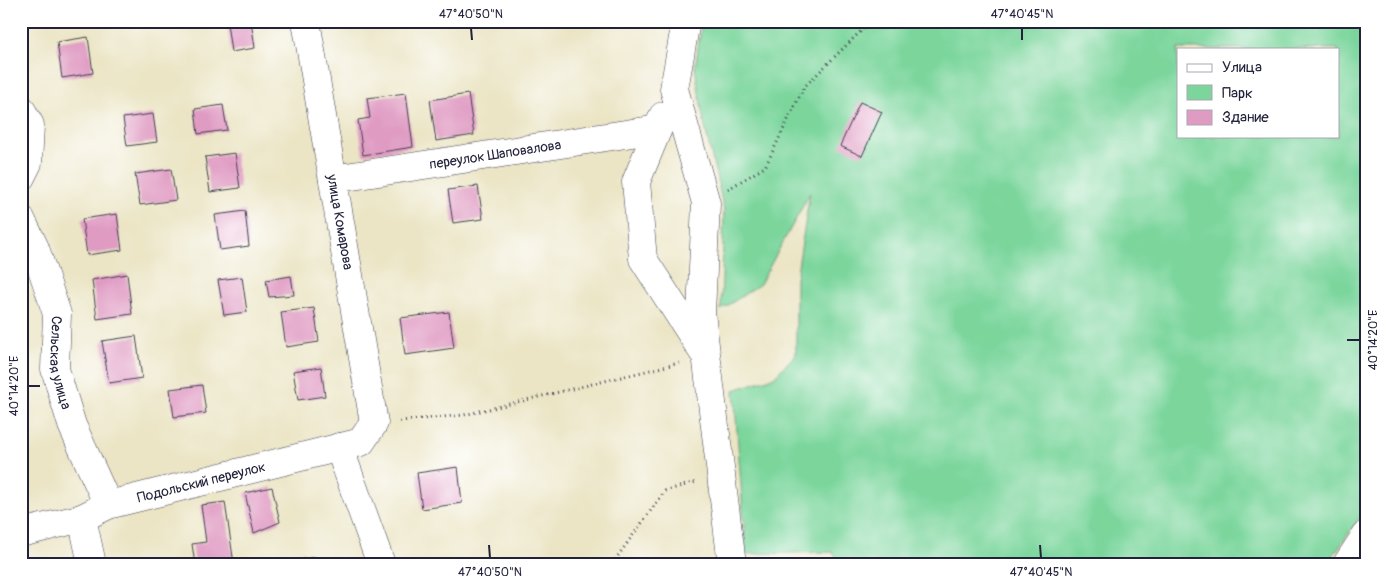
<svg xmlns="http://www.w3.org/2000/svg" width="1387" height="585" font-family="Pangolin,sans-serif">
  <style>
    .green { fill: #7cd69c; stroke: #4f7c6c; fill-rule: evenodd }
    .building { fill: #e09bc3 }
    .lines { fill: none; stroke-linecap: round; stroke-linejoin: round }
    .minor-casing { stroke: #403f50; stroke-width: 29 }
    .path { stroke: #403f50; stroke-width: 3; stroke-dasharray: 1 4; stroke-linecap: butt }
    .minor { stroke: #fff; stroke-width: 28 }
    .ticks { fill: none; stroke: #22223b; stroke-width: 2 }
    .labels { text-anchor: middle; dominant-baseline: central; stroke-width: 4.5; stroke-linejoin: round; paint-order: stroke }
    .street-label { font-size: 14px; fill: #22223b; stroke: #fff }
    .neatline { fill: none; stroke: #22223b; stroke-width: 2 }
    .ticks-label { font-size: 12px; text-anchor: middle; fill: #22223b }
  </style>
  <rect width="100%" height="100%" fill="#fff"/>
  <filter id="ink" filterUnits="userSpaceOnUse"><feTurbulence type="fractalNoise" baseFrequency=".02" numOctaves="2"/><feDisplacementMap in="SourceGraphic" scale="10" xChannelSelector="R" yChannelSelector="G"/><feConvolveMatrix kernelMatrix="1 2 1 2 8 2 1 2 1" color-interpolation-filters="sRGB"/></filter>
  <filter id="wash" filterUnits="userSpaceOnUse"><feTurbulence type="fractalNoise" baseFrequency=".0096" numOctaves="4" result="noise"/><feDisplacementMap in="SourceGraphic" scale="20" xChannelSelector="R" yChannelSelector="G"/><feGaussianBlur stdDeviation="1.12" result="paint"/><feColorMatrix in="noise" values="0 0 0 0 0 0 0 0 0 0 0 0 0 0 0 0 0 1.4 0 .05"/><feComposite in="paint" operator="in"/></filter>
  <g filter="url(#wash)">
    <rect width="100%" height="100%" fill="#ebe5c5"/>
    <path class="green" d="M 702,21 L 1366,21 L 1366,509 L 1327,564 L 843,564 L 832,552 L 746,554 L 734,390 L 774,377 L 796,354 L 796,279 L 810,193 L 760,284 L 721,310 L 724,210 L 704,123 L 695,68 ZM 1178,49 L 1338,49 L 1338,136 L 1178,136 Z"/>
    <g id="blocks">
      <path class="building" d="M 241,21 L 251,21 L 255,48 L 231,52 L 227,23 Z
        M 88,37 L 93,73 L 62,78 L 57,42 Z
        M 406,93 L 413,147 L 363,155 L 358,120 L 370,118 L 367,98 Z
        M 468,94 L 474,135 L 436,141 L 430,100 Z
        M 860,102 L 882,112 L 862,156 L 840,146 Z
        M 223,105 L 227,130 L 198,134 L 195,109 Z
        M 153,114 L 157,142 L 127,146 L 123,118 Z
        M 235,153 L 240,188 L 210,192 L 205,157 Z
        M 171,169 L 176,200 L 140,205 L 135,174 Z
        M 478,186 L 483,219 L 453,223 L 448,190 Z
        M 245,211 L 249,246 L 220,250 L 215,215 Z
        M 117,214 L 122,250 L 87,255 L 82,219 Z
        M 127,274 L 132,314 L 97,319 L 92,280 Z
        M 291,276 L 294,295 L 269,297 L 266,280 Z
        M 242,277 L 247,312 L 224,315 L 218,280 Z
        M 314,308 L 319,342 L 286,347 L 281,312 Z
        M 449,312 L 454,348 L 405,355 L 400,318 Z
        M 136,336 L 142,378 L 109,383 L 102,341 Z
        M 321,367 L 325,396 L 298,400 L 293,371 Z
        M 202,385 L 206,413 L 174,417 L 170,389 Z
        M 458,467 L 462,503 L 422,509 L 417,473 Z
        M 272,487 L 280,522 L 254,533 L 245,493 Z
        M 225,502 L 234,564 L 195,564 L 192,544 L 206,542 L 201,505 Z
        M 315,557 L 316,564 L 282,564 L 282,563 Z"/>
    </g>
  </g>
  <g filter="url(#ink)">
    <use href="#blocks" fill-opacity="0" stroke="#403f50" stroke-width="1"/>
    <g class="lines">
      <defs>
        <g id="minor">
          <path d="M 686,21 L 674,89 L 706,203 L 701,313 L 732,564"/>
          <path d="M 21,109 L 30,125 L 28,163 L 21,177"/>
          <path d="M 663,116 L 636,182 L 643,259 L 703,352"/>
          <path id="s1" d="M 333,179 L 658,129"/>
          <path id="s2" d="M 21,219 L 35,248 L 57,314 L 55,369 L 72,425 L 108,505"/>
          <path d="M 339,447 L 381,564"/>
          <path d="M 82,518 L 92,564"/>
          <path id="s3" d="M 21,533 L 82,518 L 108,505 L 361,442 L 374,423 L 306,21"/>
          <path d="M 1347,564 L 1366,535"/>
        </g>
      </defs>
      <use href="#minor" class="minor-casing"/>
      <path class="path" d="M 728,189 L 765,167 L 804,87 L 865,27 L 891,21
        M 400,421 L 464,415 L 679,363
        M 612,564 L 665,491 L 696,482"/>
      <use href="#minor" class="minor"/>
    </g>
  </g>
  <path class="ticks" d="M 471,28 L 472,40M 1022,28 L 1022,40M 1347,340 L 1360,340M 28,386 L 40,386M 489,545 L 490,558M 1040,545 L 1041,558"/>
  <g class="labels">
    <g class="street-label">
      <text stroke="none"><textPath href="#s1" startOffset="164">переулок Шаповалова</textPath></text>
      <text transform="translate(340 222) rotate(80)">улица Комарова</text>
      <text stroke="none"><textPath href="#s2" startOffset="151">Сельская улица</textPath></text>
      <text stroke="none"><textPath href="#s3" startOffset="188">Подольский переулок</textPath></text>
    </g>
  </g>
  <rect width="1387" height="585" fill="none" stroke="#fff" stroke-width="55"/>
  <rect x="1177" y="48" width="162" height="90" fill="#ffffff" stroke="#a7a7b1"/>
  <rect x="1187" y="64" width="25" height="8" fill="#ffffff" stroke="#a7a7b1"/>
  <text x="1222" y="72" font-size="15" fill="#22223b">Улица</text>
  <rect x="1187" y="85" width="25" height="15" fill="#7cd69c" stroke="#a7a7b1"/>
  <text x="1222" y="98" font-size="15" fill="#22223b">Парк</text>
  <rect x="1187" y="110" width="25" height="15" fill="#e09bc3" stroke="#a7a7b1"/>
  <text x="1222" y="122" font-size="15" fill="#22223b">Здание</text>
  <rect x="28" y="28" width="1332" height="530" class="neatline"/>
  <g class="ticks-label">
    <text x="471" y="18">47°40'50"N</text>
    <text x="1022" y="18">47°40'45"N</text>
    <text transform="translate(1373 340) rotate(-90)" y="4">40°14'20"E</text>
    <text transform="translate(14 386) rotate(-90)" y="4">40°14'20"E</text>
    <text x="490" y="576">47°40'50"N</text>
    <text x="1041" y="576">47°40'45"N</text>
  </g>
</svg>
